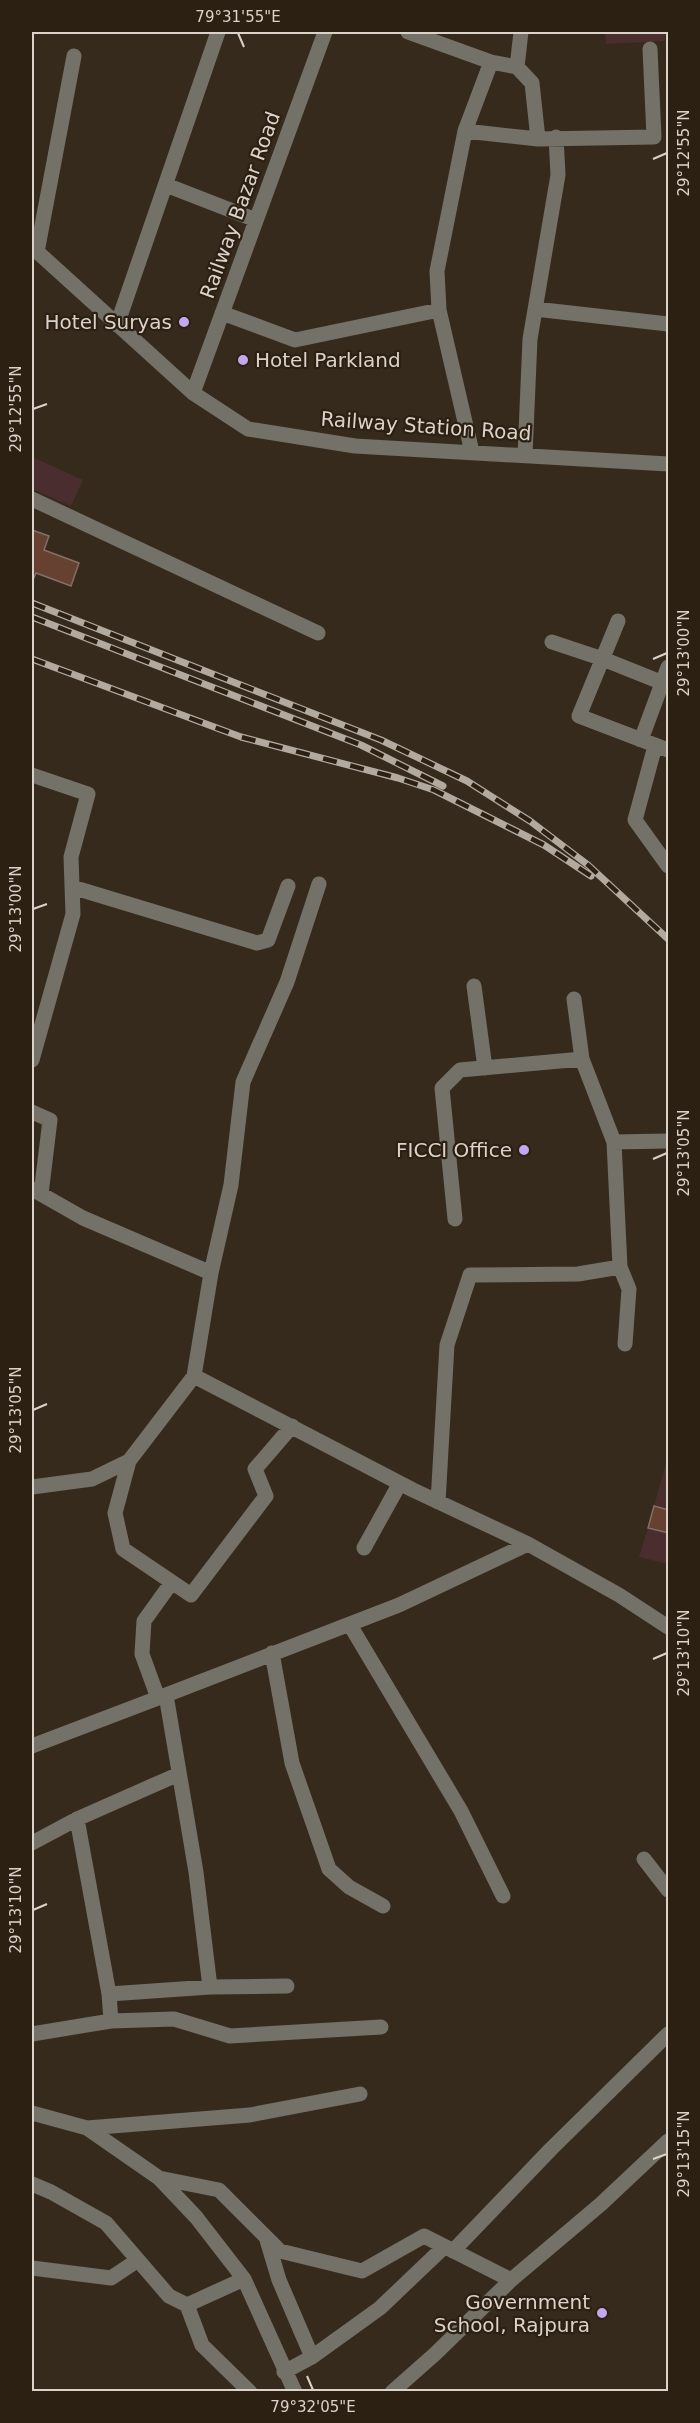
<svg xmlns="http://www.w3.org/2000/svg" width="700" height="2423" font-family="'DejaVu Sans',sans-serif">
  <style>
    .green { fill: #4a2e2f }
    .building { fill: #664131; stroke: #836f66; stroke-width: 1.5 }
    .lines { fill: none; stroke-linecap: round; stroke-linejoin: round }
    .minor { stroke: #737168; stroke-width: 15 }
    .rail-casing { stroke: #b2a99f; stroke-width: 7 }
    .rail { stroke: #2c2013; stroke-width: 4.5; stroke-dasharray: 14; stroke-linecap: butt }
    .ticks { fill: none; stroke: #dbd3ca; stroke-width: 2 }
    .poi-dot { fill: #c4a7f1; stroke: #2c2013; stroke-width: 2 }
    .labels { text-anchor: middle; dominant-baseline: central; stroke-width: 4.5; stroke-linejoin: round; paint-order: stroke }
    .street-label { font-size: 20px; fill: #dbd3ca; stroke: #2c2013 }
    .poi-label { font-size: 20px; fill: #dbd3ca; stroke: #2c2013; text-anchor: end }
    .neatline { fill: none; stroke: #dbd3ca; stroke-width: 2 }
    .ticks-label { font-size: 15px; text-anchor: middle; fill: #dbd3ca }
  </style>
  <rect width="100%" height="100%" fill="#362a1d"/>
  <path class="green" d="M 605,32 L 665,32 L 665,41 L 606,44 Z
    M 32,457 L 83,480 L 71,506 L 32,489 Z
    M 668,1457 L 668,1510 L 654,1506 Z
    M 648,1528 L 668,1533 L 668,1564 L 639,1557 Z"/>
  <path class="building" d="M 32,530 L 49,536 L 44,550 L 79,563 L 71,586 L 36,573 L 33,580 L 32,579 Z
    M 654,1506 L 669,1510 L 669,1533 L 648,1528 Z"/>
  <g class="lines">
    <path class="minor" d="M 408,32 L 491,62
      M 517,67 L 532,83 L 538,139
      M 465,131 L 538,139 L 654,137 L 650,49
      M 166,185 L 256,220
      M 32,247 L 193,393 L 248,429 L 355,446 L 668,464
      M 37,252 L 74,56
      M 535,309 L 668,324
      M 222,313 L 295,340 L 439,310
      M 117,325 L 218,32
      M 193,393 L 325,32
      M 472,452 L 439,310 L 437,271 L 465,131 L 491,62 L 517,67 L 521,32
      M 525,455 L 530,339 L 558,175 L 556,137
      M 32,499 L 318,633
      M 618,621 L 579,716 L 668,750
      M 552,642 L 603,659 L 668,685
      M 641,740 L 668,667
      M 655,746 L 635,820 L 668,866
      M 32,775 L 88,794 L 71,857 L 73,914 L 32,1060
      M 72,887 L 257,943 L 268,940 L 288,886
      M 474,986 L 485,1068
      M 574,999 L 582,1059
      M 32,1112 L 50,1120 L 41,1194
      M 614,1142 L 668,1141
      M 32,1189 L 83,1218 L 211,1273
      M 620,1267 L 629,1289 L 625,1344
      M 194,1376 L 211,1273 L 231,1185 L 243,1082 L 287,982 L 319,884
      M 129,1461 L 115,1513 L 123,1549 L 191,1595 L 266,1496 L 255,1469 L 292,1426
      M 32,1487 L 92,1479 L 129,1461 L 194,1376 L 413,1490 L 528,1544 L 619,1595 L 668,1627
      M 438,1502 L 447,1345 L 470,1275 L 578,1274 L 620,1267 L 614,1142 L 582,1059 L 460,1070 L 442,1088 L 455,1219
      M 364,1548 L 400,1483
      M 350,1625 L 461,1811 L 503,1896
      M 272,1653 L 292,1763 L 329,1869 L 349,1887 L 383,1906
      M 158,1698 L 142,1654 L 144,1621 L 172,1582
      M 32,1746 L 166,1695
      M 77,1819 L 109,1994
      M 32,1843 L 77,1819 L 179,1774
      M 644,1859 L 668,1890
      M 210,1987 L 287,1986
      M 111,2021 L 174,2019 L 230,2036 L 381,2027
      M 32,2034 L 111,2021 L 109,1994 L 210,1987 L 196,1872 L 166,1695 L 399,1605 L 528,1544
      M 32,2113 L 87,2128 L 159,2178 L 219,2190 L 280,2251 L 362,2271 L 424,2236 L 511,2280
      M 87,2128 L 250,2115 L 360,2094
      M 32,2184 L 51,2192 L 106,2223 L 169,2296 L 187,2305 L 244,2279 L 196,2217 L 159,2178
      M 267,2240 L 279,2280 L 312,2357 L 380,2308 L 444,2247
      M 453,2251 L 551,2149 L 668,2034
      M 32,2268 L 111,2278 L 138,2260
      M 244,2279 L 295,2392
      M 187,2305 L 202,2345 L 250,2392
      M 284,2372 L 312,2357
      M 392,2392 L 435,2354 L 511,2280 L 601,2204 L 668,2141"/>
    <defs>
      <path id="rail" d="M 32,603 L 381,740 L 467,781 L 530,821 L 588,865 L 668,939
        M 32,617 L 361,745 L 443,786
        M 32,659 L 241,737 L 398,778 L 434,790 L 544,845 L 591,876"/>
    </defs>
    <use href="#rail" class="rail-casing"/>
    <use href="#rail" class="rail"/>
  </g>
  <path class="ticks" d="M 238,33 L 244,47M 653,159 L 667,153M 33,409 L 47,404M 653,659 L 667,653M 33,909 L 47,904M 653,1159 L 667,1153M 33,1410 L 47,1404M 653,1659 L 667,1653M 33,1910 L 47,1904M 653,2159 L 667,2154M 307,2376 L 313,2390"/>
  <g class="poi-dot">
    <circle cx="184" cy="322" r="6"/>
    <circle cx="243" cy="360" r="6"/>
    <circle cx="524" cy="1150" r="6"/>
    <circle cx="602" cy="2313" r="6"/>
  </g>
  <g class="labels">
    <g class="street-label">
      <text transform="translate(240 205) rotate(-70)">Railway Bazar Road</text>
      <text transform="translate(426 426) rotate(4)">Railway Station Road</text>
    </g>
    <g class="poi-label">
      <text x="172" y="322">Hotel Suryas</text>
      <text x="255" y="360" text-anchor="start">Hotel Parkland</text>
      <text x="512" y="1150">FICCI Office</text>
      <text x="590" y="2302">Government<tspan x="590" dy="23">School, Rajpura</tspan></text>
    </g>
  </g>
  <rect width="700" height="2423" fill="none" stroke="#2c2013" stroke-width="66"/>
  <rect x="33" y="33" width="634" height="2357" class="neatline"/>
  <g class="ticks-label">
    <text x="238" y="22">79°31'55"E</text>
    <text transform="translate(684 153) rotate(-90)" y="5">29°12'55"N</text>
    <text transform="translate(16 409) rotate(-90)" y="5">29°12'55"N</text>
    <text transform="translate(684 653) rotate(-90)" y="5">29°13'00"N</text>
    <text transform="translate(16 909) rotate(-90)" y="5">29°13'00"N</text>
    <text transform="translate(684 1153) rotate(-90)" y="5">29°13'05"N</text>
    <text transform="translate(16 1410) rotate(-90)" y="5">29°13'05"N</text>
    <text transform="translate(684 1653) rotate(-90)" y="5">29°13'10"N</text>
    <text transform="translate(16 1910) rotate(-90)" y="5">29°13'10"N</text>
    <text transform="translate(684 2154) rotate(-90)" y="5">29°13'15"N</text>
    <text x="313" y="2412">79°32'05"E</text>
  </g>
</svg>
